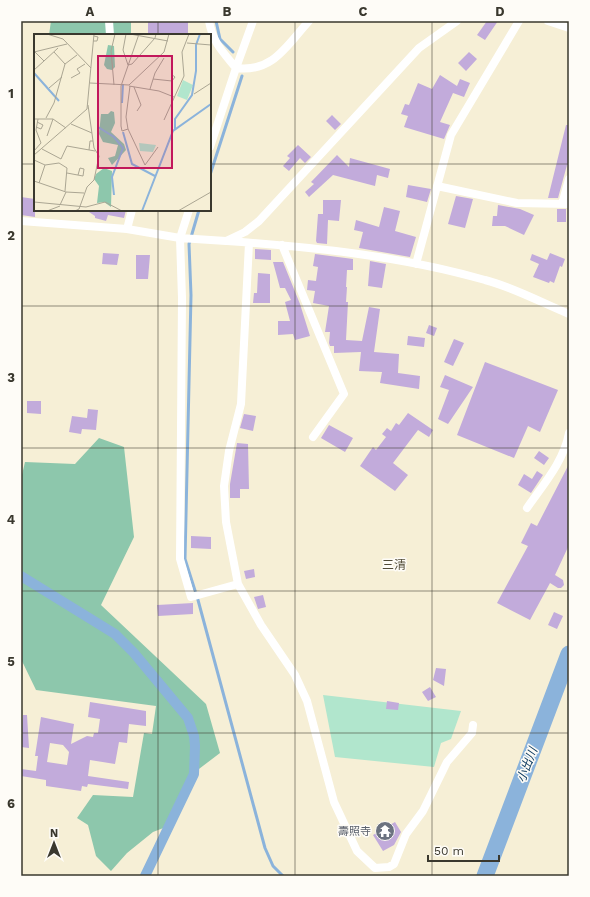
<svg xmlns="http://www.w3.org/2000/svg" width="590" height="897" font-family="'Work Sans','Noto Sans JP',sans-serif">
  <style>
    .green { fill: #b1e6cd }
    .forest { fill: #8dc7ac }
    .lines { fill: none; stroke-linecap: round; stroke-linejoin: round }
    .stream { stroke: #8bb3db; stroke-width: 3 }
    .canal { stroke: #8bb3db; stroke-width: 10 }
    .river { stroke: #8bb3db; stroke-width: 17 }
    .building { fill: #c2abdb; fill-rule: evenodd }
    .minor { stroke: #fff; stroke-width: 8 }
    .grid { fill: none; stroke: #3a382e; stroke-width: 1; stroke-opacity: 0.55 }
    .labels { text-anchor: middle; dominant-baseline: central; stroke-width: 3; stroke-linejoin: round; paint-order: stroke }
    .worship-label { font-size: 11px; fill: #5b616d; stroke: #fefcf7; text-anchor: end }
    .neighbourhood-label { font-size: 12px; fill: #524c38; stroke: #fefcf7 }
    .water-label { font-size: 12px; font-style: italic; fill: #0f3c62; stroke: #fefcf7 }
    .inset-river { fill: none; stroke: #8bb3db; stroke-width: 2 }
    .inset-road { fill: none; stroke: #aba693; stroke-width: 1 }
    .view { fill: #c2185b; fill-opacity: 0.15; stroke: #c2185b; stroke-width: 2 }
    .inset-edge { fill: none; stroke: #3a382e; stroke-width: 2 }
    .neatline { fill: none; stroke: #3a382e; stroke-width: 1.5 }
    .grid-label { font-size: 13px; text-anchor: middle; font-weight: bold; fill: #3a382e }
  </style>
  <rect width="100%" height="100%" fill="#f6efd6"/>
  <path class="green" d="M 323,695 L 461,711 L 451,739 L 441,743 L 434,767 L 335,757 Z"/>
  <path class="forest" d="M 51,21 L 131,21 L 131,35 L 49,35 Z
    M 99,438 L 124,447 L 134,537 L 101,605 L 206,704 L 220,753 L 191,775 L 166,827 L 153,832 L 127,853 L 111,871 L 96,856 L 88,825 L 77,818 L 93,795 L 133,797 L 144,733 L 152,734 L 156,706 L 36,690 L 21,659 L 21,479 L 25,462 L 75,464 Z"/>
  <g class="lines">
    <path class="stream" d="M 216,21 L 220,39 L 233,52
      M 210,175 L 242,76
      M 199,210 L 189,244 L 191,295 L 185,559 L 198,600 L 265,848 L 273,866 L 283,876"/>
    <path class="canal" d="M 21,576 L 115,634 L 134,653 L 188,718 L 194,736 L 195,746 L 194,774 L 145,876"/>
    <path class="river" d="M 485,876 L 569,654"/>
  </g>
  <path class="building" d="M 148,21 L 188,21 L 188,35 L 148,35 Z
    M 487,21 L 498,21 L 485,40 L 477,35 Z
    M 469,52 L 477,59 L 466,71 L 458,63 Z
    M 440,75 L 457,86 L 460,79 L 470,83 L 464,97 L 453,93 L 440,122 L 450,125 L 444,139 L 404,127 L 408,116 L 401,114 L 405,104 L 409,105 L 418,83 L 432,89 Z
    M 332,115 L 341,124 L 335,130 L 326,121 Z
    M 566,125 L 569,125 L 569,165 L 567,165 L 558,198 L 548,198 Z
    M 298,145 L 311,157 L 305,163 L 300,158 L 289,171 L 283,166 L 290,158 L 287,156 Z
    M 337,155 L 349,167 L 350,158 L 390,169 L 388,178 L 377,175 L 375,186 L 333,175 L 309,197 L 305,192 L 314,184 L 311,182 Z
    M 408,185 L 431,189 L 427,202 L 406,197 Z
    M 456,196 L 473,199 L 465,228 L 448,224 Z
    M 21,197 L 35,199 L 35,217 L 21,215 Z
    M 323,200 L 341,200 L 339,221 L 328,220 L 327,244 L 317,243 L 316,241 L 318,214 L 323,214 Z
    M 498,205 L 520,209 L 534,215 L 524,235 L 505,226 L 492,226 L 493,216 L 497,216 Z
    M 384,207 L 400,211 L 395,231 L 416,237 L 410,257 L 359,248 L 363,232 L 354,230 L 356,220 L 379,227 Z
    M 557,209 L 566,209 L 566,222 L 557,222 Z
    M 86,210 L 126,210 L 124,218 L 108,215 L 106,221 L 95,218 L 95,216 Z
    M 255,249 L 271,250 L 271,260 L 255,259 Z
    M 103,253 L 119,254 L 117,265 L 102,264 Z
    M 550,253 L 565,259 L 562,267 L 560,266 L 554,283 L 550,281 L 549,283 L 533,277 L 539,264 L 530,260 L 532,254 L 547,260 Z
    M 315,254 L 353,259 L 353,270 L 347,270 L 346,287 L 347,287 L 346,302 L 348,302 L 346,340 L 362,341 L 369,307 L 380,309 L 374,352 L 399,354 L 398,373 L 420,376 L 419,389 L 380,383 L 382,372 L 359,371 L 361,352 L 334,353 L 334,346 L 330,346 L 329,343 L 330,332 L 325,332 L 329,306 L 313,303 L 315,291 L 307,290 L 308,280 L 316,281 L 318,267 L 313,266 Z
    M 136,255 L 150,255 L 148,279 L 136,279 Z
    M 370,261 L 386,264 L 382,288 L 368,286 Z
    M 273,262 L 283,262 L 300,304 L 310,336 L 295,340 L 293,334 L 278,335 L 278,321 L 290,321 L 285,302 L 291,300 L 285,288 L 280,288 Z
    M 258,273 L 270,274 L 270,303 L 253,303 L 254,293 L 257,293 Z
    M 429,325 L 437,328 L 434,336 L 426,333 Z
    M 408,336 L 425,338 L 424,347 L 407,345 Z
    M 454,339 L 464,343 L 453,366 L 444,362 Z
    M 485,362 L 558,390 L 540,432 L 528,426 L 514,458 L 457,435 Z
    M 445,375 L 473,387 L 448,424 L 438,419 L 449,390 L 440,387 Z
    M 27,401 L 41,401 L 41,414 L 27,413 Z
    M 88,409 L 98,410 L 96,430 L 82,429 L 81,434 L 69,432 L 72,416 L 87,418 Z
    M 408,413 L 433,430 L 429,437 L 418,430 L 393,463 L 408,475 L 395,491 L 360,466 L 373,447 L 376,450 L 386,437 L 382,434 L 387,428 L 391,431 L 396,423 L 399,425 Z
    M 244,414 L 256,416 L 253,431 L 240,428 Z
    M 329,425 L 353,438 L 345,452 L 321,438 Z
    M 237,443 L 248,444 L 249,489 L 240,489 L 240,498 L 230,498 L 230,484 Z
    M 539,451 L 549,458 L 544,465 L 534,458 Z
    M 569,464 L 569,545 L 555,575 L 563,580 L 564,585 L 561,588 L 558,588 L 550,583 L 530,620 L 497,603 L 528,546 L 521,543 L 531,523 L 537,526 Z
    M 537,471 L 543,475 L 531,493 L 518,485 L 524,474 L 532,479 Z
    M 191,536 L 211,537 L 211,549 L 191,548 Z
    M 254,569 L 255,577 L 246,579 L 244,571 Z
    M 263,595 L 266,607 L 258,609 L 254,597 Z
    M 193,603 L 193,614 L 158,616 L 157,605 Z
    M 554,612 L 563,616 L 557,629 L 548,625 Z
    M 436,668 L 446,669 L 444,686 L 433,680 Z
    M 430,687 L 436,697 L 428,701 L 422,692 Z
    M 387,701 L 399,703 L 398,710 L 386,709 Z
    M 90,702 L 146,711 L 146,726 L 129,724 L 127,743 L 119,742 L 115,764 L 90,760 L 88,776 L 129,782 L 128,789 L 88,784 L 87,787 L 82,786 L 81,791 L 46,786 L 46,780 L 21,776 L 21,769 L 36,771 L 38,756 L 35,756 L 41,717 L 74,724 L 71,744 L 87,736 L 93,737 L 94,733 L 98,733 L 100,719 L 88,717 ZM 50,743 L 63,745 L 69,752 L 67,765 L 47,762 Z
    M 23,715 L 27,715 L 29,748 L 21,747 Z
    M 395,822 L 401,832 L 394,845 L 383,851 L 373,835 Z"/>
  <g class="lines">
    <path class="minor" d="M 109,21 L 110,35
      M 209,21 C 213,43 222,51 236,68 C 273,73 287,45 309,21
      M 548,21 L 569,28
      M 210,147 L 236,68 L 253,21
      M 437,186 L 517,203 L 569,204
      M 562,204 L 569,179
      M 189,210 L 180,238 L 182,298 L 180,559 L 191,597 L 238,584
      M 21,221 L 127,229 L 180,238 L 226,241 L 245,232 L 259,221 L 419,48 L 457,21
      M 127,229 L 132,210
      M 227,241 C 313,247 401,256 485,280 C 513,287 542,303 569,314
      M 249,243 L 241,404 L 229,451 L 224,486 L 226,522 L 238,584 L 261,625 L 295,675 L 307,701 L 334,802 L 357,851 L 375,868 L 389,867 L 394,864 L 406,834 L 423,811 L 447,762 L 472,733 L 473,725
      M 282,245 L 344,394 L 313,437
      M 416,264 L 451,135 L 519,21
      M 527,508 C 543,485 564,461 569,433"/>
  </g>
  <path class="grid" d="M 158,21 L 158,35M 295,21 L 295,876M 432,21 L 432,876M 21,164 L 35,164M 210,164 L 569,164M 158,210 L 158,876M 21,306 L 569,306M 21,448 L 569,448M 21,591 L 569,591M 21,733 L 569,733"/>
  <defs>
    <symbol id="temple-disc" viewBox="-11 -11 22 22"><circle r="9.5" fill="#6b7280" stroke="#fefcf7"/><path d="M0-6L5-2H3V0L6.5 2.5H4V6H1.5V3h-3V6H-4V2.5H-6.5L-3 0V-2H-5Z" fill="#fff"/></symbol>
  </defs>
  <g fill-rule="evenodd">
    <use href="#temple-disc" x="374" y="820" width="22" height="22"/>
  </g>
  <g class="labels">
    <g class="worship-label">
      <text x="371" y="831">壽照寺</text>
    </g>
    <g class="neighbourhood-label">
      <text x="394" y="565">三清</text>
    </g>
    <g class="water-label">
      <text transform="translate(527 765) rotate(-69)">小出川</text>
    </g>
  </g>
  <g transform="translate(34 34)">
    <rect width="177" height="177" fill="#f6efd6"/>
    <path d="M 149,46 L 159,51 L 153,66 L 143,62 ZM 105,109 L 122,111 L 119,118 L 106,117 Z" fill="#b1e6cd"/>
    <path d="M 74,11 L 80,12 L 81,33 L 78,36 L 73,35 L 70,31 ZM 77,77 L 80,78 L 81,89 L 77,98 L 90,110 L 92,116 L 78,131 L 74,124 L 81,122 L 84,111 L 69,108 L 65,100 L 67,80 L 74,80 ZM 70,134 L 78,137 L 77,173 L 70,168 L 63,169 L 65,152 L 60,145 L 62,140 Z" fill="#8dc7ac"/>
    <path class="inset-river" d="M 0,39 L 25,67M 88,69 L 89,50M 64,93 L 80,103 L 89,114 L 78,143 L 80,161M 141,95 L 141,85 L 158,61 L 162,37 L 162,11 L 166,0M 89,98 L 98,130 L 121,142M 108,177 L 139,97 L 177,70"/>
    <path class="inset-road" d="M 13,0 L 29,5 L 57,34M 92,0 L 89,16 L 94,31M 96,0 L 134,7M 59,7 L 63,7 L 64,3 L 60,2M 153,9 L 177,11M 0,18 L 33,10M 1,18 L 10,27 L 24,14M 20,18 L 31,30 L 43,21M 94,31 L 98,30 L 121,4 L 122,0M 0,36 L 10,27M 37,44 L 46,39 L 43,35 L 51,30M 119,45 L 138,47 L 141,43 L 137,40M 56,49 L 95,51 L 130,18 L 135,0M 177,49 L 177,26M 80,51 L 77,17 L 81,0M 95,52 L 125,57 L 140,63M 96,52 L 92,83 L 94,95 L 111,131 L 124,113M 100,53 L 107,71 L 103,77M 15,54 L 28,43M 116,55 L 121,39 L 130,24M 160,60 L 177,49M 12,84 L 20,69 L 31,30M 0,85 L 19,85 L 32,94M 130,86 L 150,42 L 148,18 L 155,0M 37,90 L 58,99M 2,93 L 7,95 L 9,91 L 3,88M 94,95 L 88,97 L 87,92 L 87,52 L 105,0M 13,102 L 19,85M 8,115 L 27,125 L 33,112 L 61,117M 55,116 L 56,107 L 59,107M 0,117 L 7,109 L 2,96 L 4,85M 0,121 L 53,75 L 60,0M 0,126 L 11,131 L 25,129 L 33,134 L 31,157M 33,139 L 49,142 L 50,135 L 46,134 L 44,141M 0,147 L 32,158 L 26,171M 5,149 L 11,131M 32,158 L 50,159M 0,168 L 52,173 L 71,168 L 88,177M 13,177 L 26,172M 41,177 L 45,175 L 53,153 L 60,146 L 65,122 L 60,114 L 54,71M 144,177 L 177,158"/>
    <path class="view" d="M 64,22 L 138,22 L 138,134 L 64,134 Z"/>
    <rect width="177" height="177" class="inset-edge"/>
  </g>
  <rect width="590" height="897" fill="none" stroke="#fefcf7" stroke-width="44"/>
  <g transform="translate(54 843)" stroke="#fefcf7" stroke-width="3" paint-order="stroke">
  <path d="M0-3L7 15L0 10L-7 15Z" fill="#3a382e"/>
  <text y="-6" font-size="11" font-weight="bold" text-anchor="middle" fill="#3a382e">N</text>
  </g>
  <path d="M428 855v6h71v-6" fill="none" stroke="#3a382e" stroke-width="2"/>
  <text x="434" y="855" font-size="12" fill="#3a382e" stroke="#fefcf7" stroke-width="3" paint-order="stroke">50 m</text>
  <rect x="22" y="22" width="546" height="853" class="neatline"/>
  <g class="grid-label">
    <text x="90" y="16">A</text>
    <text x="227" y="16">B</text>
    <text x="363" y="16">C</text>
    <text x="500" y="16">D</text>
    <text x="11" y="98">1</text>
    <text x="11" y="240">2</text>
    <text x="11" y="382">3</text>
    <text x="11" y="524">4</text>
    <text x="11" y="666">5</text>
    <text x="11" y="808">6</text>
  </g>
</svg>
